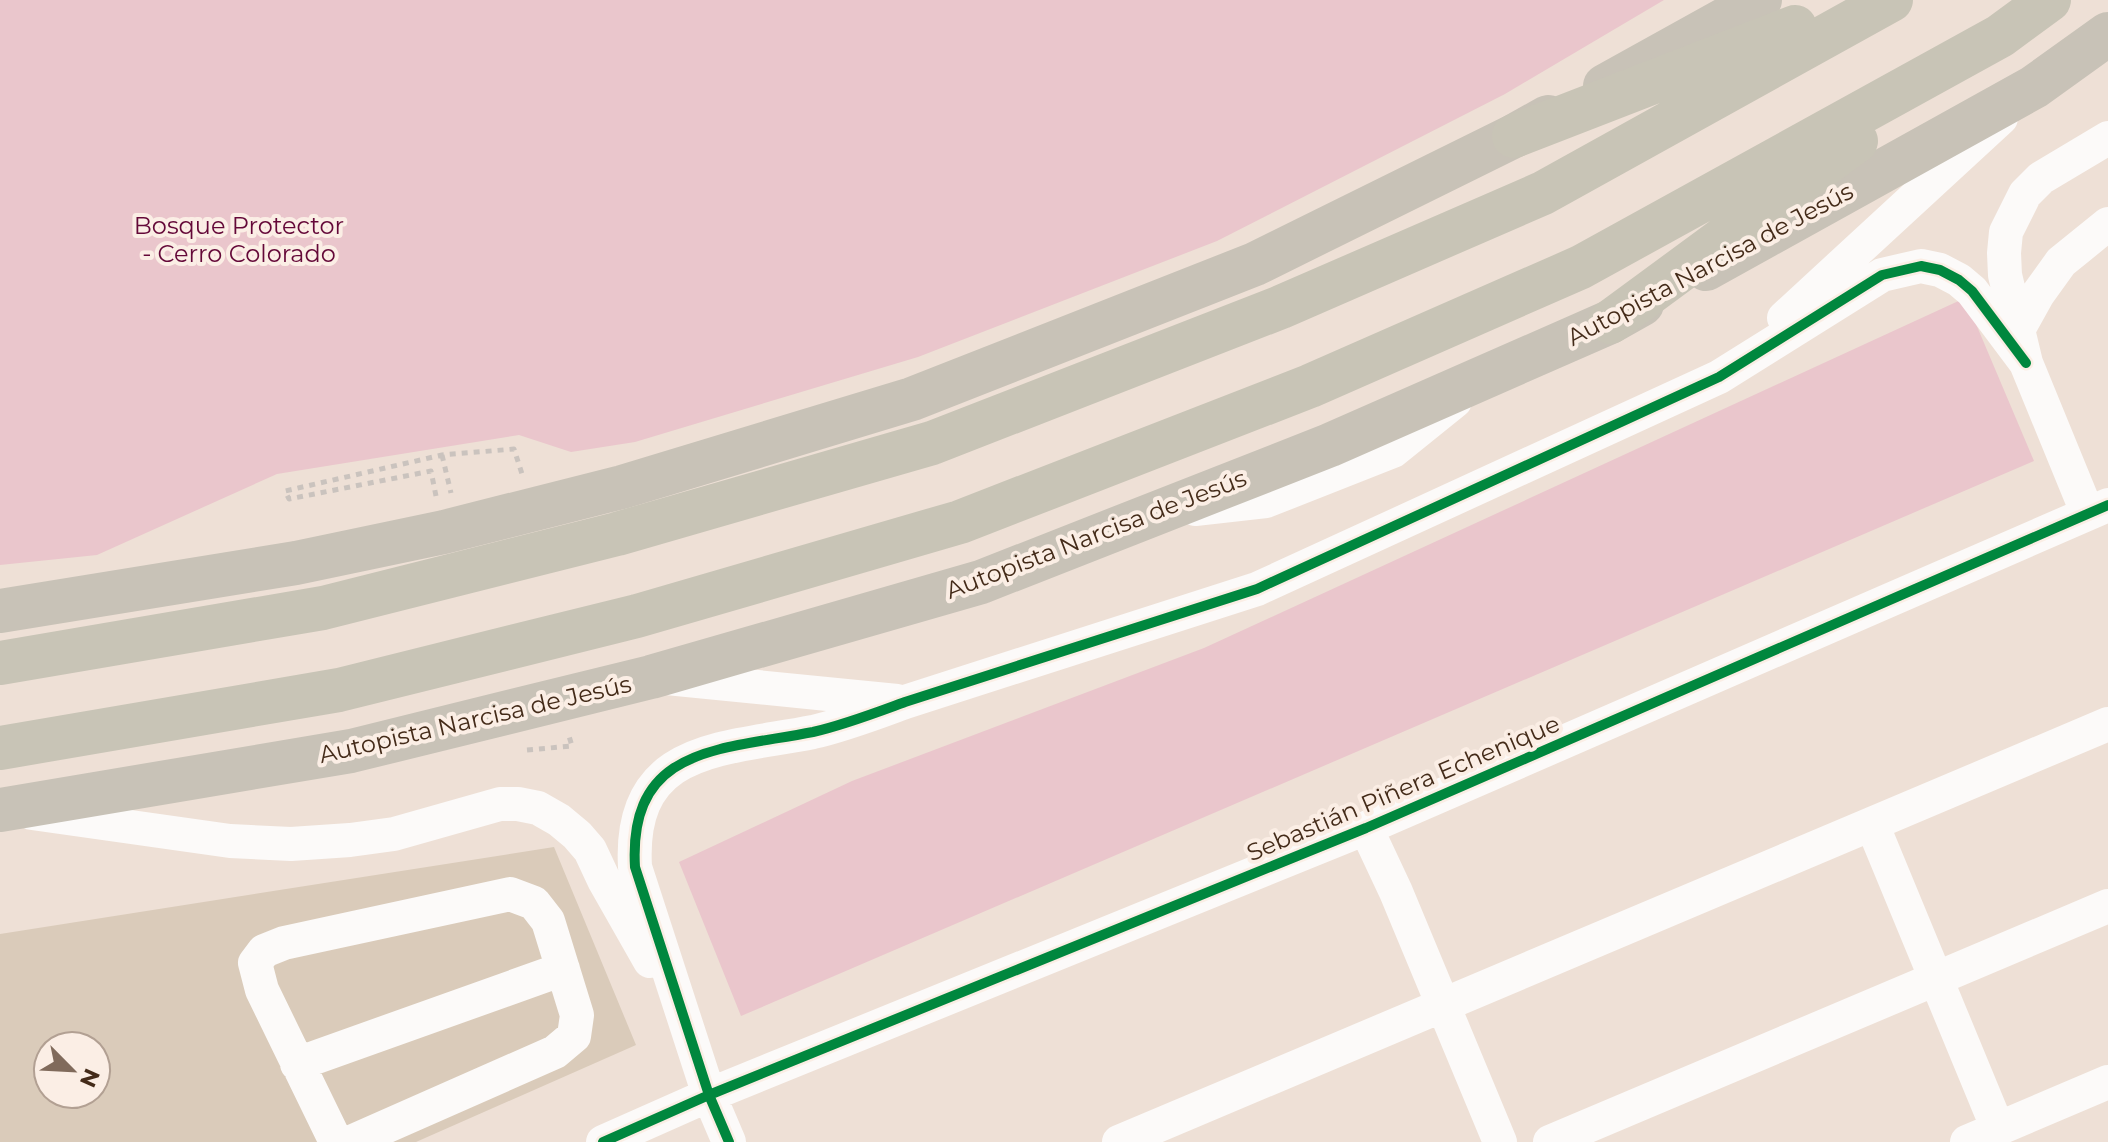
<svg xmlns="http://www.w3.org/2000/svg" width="2108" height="1142" font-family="Montserrat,sans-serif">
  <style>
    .green { fill: #eac6cc }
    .building { fill: #dacbba; fill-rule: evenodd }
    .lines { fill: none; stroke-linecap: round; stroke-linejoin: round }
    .path { stroke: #cac3be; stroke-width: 5; stroke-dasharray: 6 6; stroke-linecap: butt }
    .minor { stroke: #fcfaf9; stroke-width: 34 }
    .major { stroke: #c8c2b7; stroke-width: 44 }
    .highway { stroke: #c8c4b6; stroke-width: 44 }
    .cycleway-casing { stroke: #fbeee5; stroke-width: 15 }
    .cycleway { stroke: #00873e; stroke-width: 10 }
    .labels { text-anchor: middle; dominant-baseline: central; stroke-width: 8; stroke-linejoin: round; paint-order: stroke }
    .park-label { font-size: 24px; fill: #640838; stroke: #fbeee5 }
    .street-label { font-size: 24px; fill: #442b19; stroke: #fbeee5 }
  </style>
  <rect width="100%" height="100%" fill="#eee0d6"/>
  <path class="green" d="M 0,0 L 1664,0 L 1505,94 L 1217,241 L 918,357 L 635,442 L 571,452 L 519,435 L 277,474 L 97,555 L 0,565 Z
    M 1965,298 L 2034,461 L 741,1016 L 679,862 L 852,781 L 1204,648 Z"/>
  <path class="building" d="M 554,847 L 636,1045 L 416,1142 L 0,1142 L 0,934 ZM 48,1046 L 96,1046 L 96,1094 L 48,1094 Z"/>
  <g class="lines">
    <path class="path" d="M 442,455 L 451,493
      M 436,496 L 431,471 L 289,499 L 285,491 L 442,455 L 514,449 L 522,474
      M 527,750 L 572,746 L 568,733"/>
    <path class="minor" d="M 1784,318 L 2001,118
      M 2018,330 L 2038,294 L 2061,262 L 2108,224
      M 1195,509 L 1266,501 L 1393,451 L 1455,401
      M 2087,512 L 2026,363 L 2005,275 L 2004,253 L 2006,232 L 2025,194 L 2041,178 L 2108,138
      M 667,678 L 897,701
      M 32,813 L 230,841 L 291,844 L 350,840 L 394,834 L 500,804 L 518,804 L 538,808 L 559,820 L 577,835 L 590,850 L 604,880 L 650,961
      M 1872,824 L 1998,1129
      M 1366,828 L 1396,892 L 1500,1142
      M 297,1064 L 563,969
      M 336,1142 L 262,990 L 255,963 L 264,951 L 284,943 L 510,894 L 534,903 L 548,921 L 577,1015 L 574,1036 L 555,1052 L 351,1142
      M 603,1142 L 709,1095 L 1366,828 L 2108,505
      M 729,1142 L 709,1095 L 635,867 C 628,745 722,750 813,732 C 844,725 875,713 905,702 L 1257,589 L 1719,377 L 1882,275 L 1921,266 L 1940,270 L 1959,280 L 1972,291 L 2026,363
      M 1119,1142 L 2108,724
      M 1550,1142 L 2108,906
      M 1967,1142 L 2108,1082"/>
    <path class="major" d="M 1605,86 L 1760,0
      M 1706,269 L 2034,87 L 2108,34
      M 0,611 L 296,563 L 444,532 L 622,487 L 912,399 L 1255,264 L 1514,136 L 1548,117
      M 0,810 L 351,751 L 651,677 L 981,582 L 1330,445 L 1610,322 L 1642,304"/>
    <path class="highway" d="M 1514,136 L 1795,27
      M 1610,322 L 1856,141
      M 0,663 L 323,608 L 617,534 L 932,443 L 1281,307 L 1543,193 L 1891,0
      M 0,748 L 339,690 L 637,616 L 960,522 L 1310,386 L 1581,267 L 2000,36 L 2049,0"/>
    <defs>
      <path id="cycleway" d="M 603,1142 L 709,1095 L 1366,828 L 2108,505
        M 729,1142 L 709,1095 L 635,867 C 628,745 722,750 813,732 C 844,725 875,713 905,702 L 1257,589 L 1719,377 L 1882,275 L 1921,266 L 1940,270 L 1959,280 L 1972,291 L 2026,363"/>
    </defs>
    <use href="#cycleway" class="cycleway-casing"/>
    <use href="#cycleway" class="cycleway"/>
  </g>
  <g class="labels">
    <g class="park-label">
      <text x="239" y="225">Bosque Protector<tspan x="239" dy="28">- Cerro Colorado</tspan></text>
    </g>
    <g class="street-label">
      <text transform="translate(1710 264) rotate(-28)">Autopista Narcisa de Jesús</text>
      <text transform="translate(1096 534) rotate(-21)">Autopista Narcisa de Jesús</text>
      <text transform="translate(475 719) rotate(-13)">Autopista Narcisa de Jesús</text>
      <text transform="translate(1403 788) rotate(-23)">Sebastián Piñera Echenique</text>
    </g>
  </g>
  <g transform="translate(72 1070) rotate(114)"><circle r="38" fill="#fbeee5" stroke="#b2a093" stroke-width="2"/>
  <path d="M0-6L14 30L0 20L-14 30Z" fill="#806a5b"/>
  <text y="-12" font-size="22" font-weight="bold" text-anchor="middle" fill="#442b19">N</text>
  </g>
</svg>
